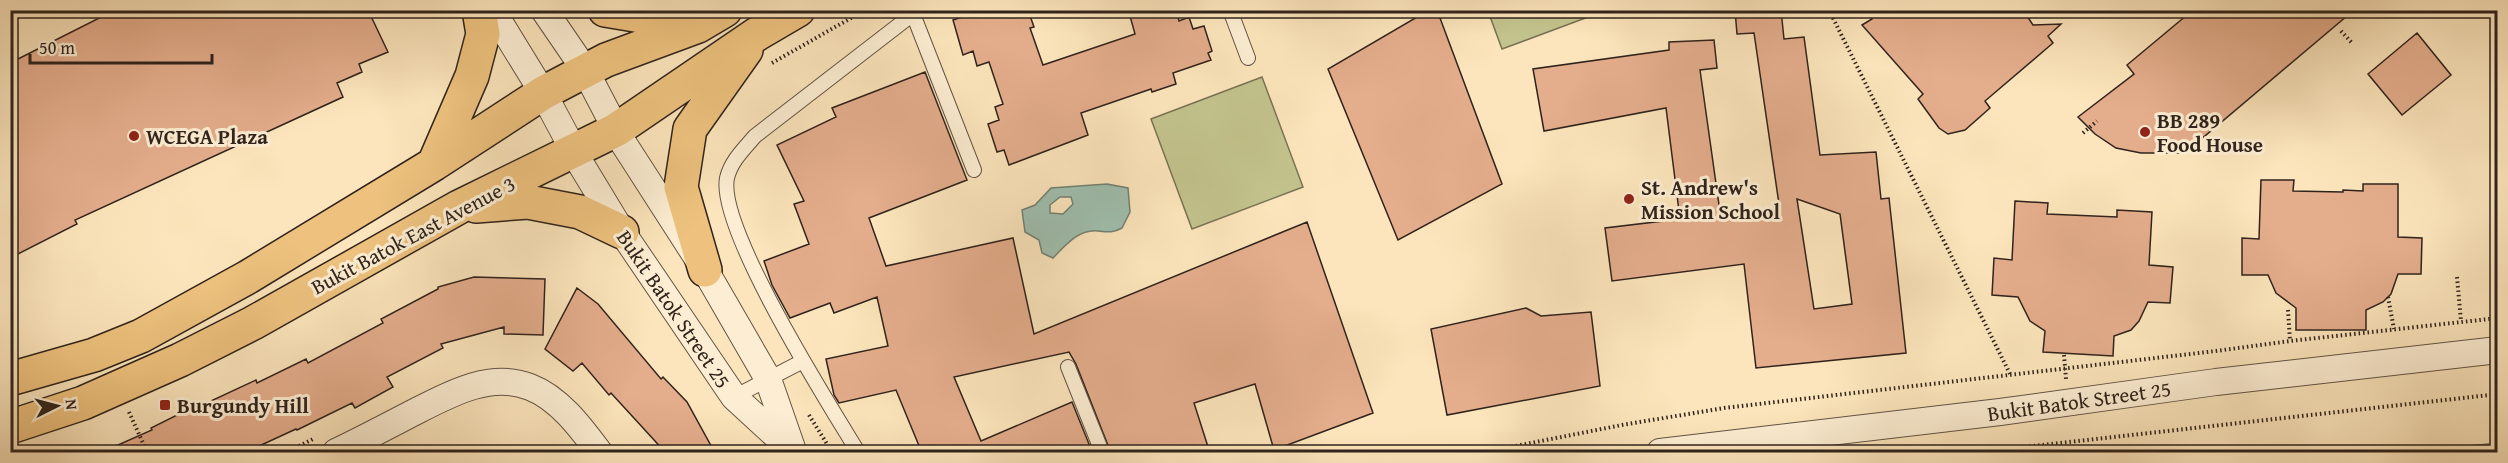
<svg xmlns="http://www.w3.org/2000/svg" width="2508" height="463" font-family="'Gentium Book Plus',serif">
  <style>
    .green { fill: #c3c38d; stroke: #797354; stroke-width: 1.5 }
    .water { fill: #9fbfaf; stroke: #728174; stroke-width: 1.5; fill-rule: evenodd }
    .building { fill: #e4ad8c; stroke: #2f231c; stroke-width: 1.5; fill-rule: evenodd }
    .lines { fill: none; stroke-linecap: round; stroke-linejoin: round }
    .lane-casing { stroke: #625444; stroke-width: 16 }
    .street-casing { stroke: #625444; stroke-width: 28 }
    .primary-casing { stroke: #2f231c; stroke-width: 36 }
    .path { stroke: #2f231c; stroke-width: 4; stroke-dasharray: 1.5 3; stroke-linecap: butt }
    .lane { stroke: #fdeed3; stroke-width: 14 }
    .street { stroke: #fdeed3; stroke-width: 26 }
    .primary { stroke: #eec27e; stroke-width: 33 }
    .poi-dot { fill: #8f2418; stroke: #fdeed3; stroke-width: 2 }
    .labels { text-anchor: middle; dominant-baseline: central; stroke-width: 6; stroke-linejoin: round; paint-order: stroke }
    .poi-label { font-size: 21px; font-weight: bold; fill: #2f231c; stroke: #fdeed3; text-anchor: start }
    .street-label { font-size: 21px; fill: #2f231c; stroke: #fdeed3 }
  </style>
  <rect width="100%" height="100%" fill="#fce5bc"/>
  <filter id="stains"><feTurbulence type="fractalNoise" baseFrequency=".00333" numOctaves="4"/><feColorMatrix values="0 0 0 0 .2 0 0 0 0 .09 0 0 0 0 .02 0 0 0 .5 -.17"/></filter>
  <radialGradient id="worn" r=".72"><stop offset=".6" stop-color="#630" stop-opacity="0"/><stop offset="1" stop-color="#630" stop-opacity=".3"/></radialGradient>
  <path class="green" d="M 1607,10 L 1502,49 L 1488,11 L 1488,10 Z
    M 1262,77 L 1303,187 L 1192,229 L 1151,119 Z
    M 2497,443 L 2497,452 L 2411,452 Z"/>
  <path class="water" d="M 1107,184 L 1128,188 L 1130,212 L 1122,228 C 1113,233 1108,232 1098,231 C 1078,229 1065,246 1053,258 L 1042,253 L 1039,240 L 1025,232 L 1022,210 L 1035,205 L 1051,188 ZM 1071,197 L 1073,204 L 1063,214 L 1050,213 L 1050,205 L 1060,197 Z"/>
  <path class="building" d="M 115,10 L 368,10 L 388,52 L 359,64 L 362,72 L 337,83 L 343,97 L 75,220 L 77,224 L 10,258 L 10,63 Z
    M 983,10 L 1028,10 L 1034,27 L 1030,28 L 1043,65 L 1135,34 L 1130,16 L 1135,15 L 1133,10 L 1176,10 L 1179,21 L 1189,17 L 1193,29 L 1204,26 L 1212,51 L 1208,53 L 1211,60 L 1173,73 L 1176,84 L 1152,92 L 1151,89 L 1081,113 L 1088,135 L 1009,165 L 1004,150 L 997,152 L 988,124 L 999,120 L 995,107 L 1003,104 L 989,62 L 977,66 L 973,51 L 963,55 L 953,20 Z
    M 1429,10 L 1437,10 L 1502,184 L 1398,240 L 1328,69 Z
    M 1735,10 L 1781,10 L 1784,39 L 1804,37 L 1820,155 L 1876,152 L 1881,199 L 1889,198 L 1906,353 L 1756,368 L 1744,264 L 1612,281 L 1605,228 L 1680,219 L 1666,108 L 1544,131 L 1533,69 L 1669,50 L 1669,42 L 1714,40 L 1717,68 L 1700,70 L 1721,219 L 1780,211 L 1754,33 L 1737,34 ZM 1797,199 L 1840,214 L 1852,304 L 1814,309 Z
    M 1867,10 L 2023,10 L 2033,25 L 2061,24 L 2048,36 L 2053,43 L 1985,101 L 1990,108 L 1965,130 L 1948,134 L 1939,128 L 1918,99 L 1923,94 L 1862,25 L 1872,19 Z
    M 2193,10 L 2354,10 L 2193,146 L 2179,153 L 2141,153 L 2116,148 L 2095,134 L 2078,117 L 2134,74 L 2127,65 Z
    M 2417,33 L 2451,75 L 2402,115 L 2368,74 Z
    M 925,72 L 967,180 L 869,218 L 886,266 L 1013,238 L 1034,334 L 1307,222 L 1373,413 L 1274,450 L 1255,384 L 1194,403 L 1210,453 L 1111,453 L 1076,364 L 1069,352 L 954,377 L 981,441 L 1072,402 L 1091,449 L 1082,453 L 922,453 L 896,390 L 839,403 L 834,395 L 826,359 L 888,346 L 877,297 L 834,313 L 830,303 L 790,318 L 772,285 L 764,261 L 809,244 L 794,204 L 804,201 L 777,145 L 836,117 L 832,108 Z
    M 2261,180 L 2294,180 L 2293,191 L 2343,192 L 2343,190 L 2363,191 L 2363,184 L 2398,184 L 2398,237 L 2422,238 L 2421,274 L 2398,274 L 2391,294 L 2383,302 L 2366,310 L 2366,330 L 2296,330 L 2296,308 L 2276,293 L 2268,275 L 2242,275 L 2242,238 L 2259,239 Z
    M 2015,201 L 2048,203 L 2047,214 L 2117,217 L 2117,210 L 2152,212 L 2149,265 L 2173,267 L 2170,303 L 2148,302 L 2139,321 L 2131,330 L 2114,336 L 2113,356 L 2043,352 L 2045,331 L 2030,321 L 2018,297 L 1992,295 L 1994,258 L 2012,260 Z
    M 474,277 L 545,279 L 543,335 L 504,334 L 504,327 L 441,344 L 443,348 L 387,377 L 393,387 L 355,408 L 352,403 L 297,430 L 296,429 L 244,453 L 100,453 L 152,430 L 151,428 L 195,406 L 196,408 L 256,380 L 257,383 L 306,359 L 308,363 L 383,323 L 381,319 L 438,289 L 438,287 Z
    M 577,288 L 598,304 L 661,379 L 663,377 L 687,402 L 715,453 L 666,453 L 611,393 L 609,395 L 582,363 L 573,371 L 545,349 Z
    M 1526,308 L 1541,316 L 1591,312 L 1600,386 L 1447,415 L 1431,329 Z"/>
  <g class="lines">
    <defs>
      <path id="lane" d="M 1053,10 L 1068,10
        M 1230,10 L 1248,58
        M 913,14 L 974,170
        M 1068,367 L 1102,452
        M 734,397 L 803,361
        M 858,452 C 829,404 717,228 727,178 C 731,161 744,149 755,136 L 913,14 L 922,10"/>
      <path id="street" d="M 492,10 L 543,93 L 582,166 L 622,232 L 734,397 L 794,452
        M 544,10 L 585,70 L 622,141 L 705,270 L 768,379 L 792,448
        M 336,452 C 359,441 382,429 405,417 C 443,398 487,370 530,387 C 559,398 581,428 599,452
        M 1660,452 L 2000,412 L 2216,382 L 2498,350"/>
      <path id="primary" d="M 605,10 L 695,25
        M 434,164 L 472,76 L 483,34 L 479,10
        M 476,206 L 528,202 L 580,212 L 622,232
        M 705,270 L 681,187 L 690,129 L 746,50
        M 10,379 L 94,355 L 141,336 L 248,277 L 434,164 L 543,93 L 606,60 L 698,26 L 725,10
        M 10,427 L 83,403 L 180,360 L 253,323 L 459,207 L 616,130 L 757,34 L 798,10"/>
    </defs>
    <use href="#lane" class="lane-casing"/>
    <use href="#street" class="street-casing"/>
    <use href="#primary" class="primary-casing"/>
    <path class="path" d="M 1829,10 L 2010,374
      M 2341,31 L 2352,43
      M 772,63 L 865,10
      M 2083,133 L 2097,121
      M 2457,277 L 2461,321
      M 2388,297 L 2394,329
      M 2288,310 L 2290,341
      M 2064,355 L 2066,379
      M 129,412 L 147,452
      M 809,415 L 832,452
      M 287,452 L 315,438
      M 1485,452 L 1622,425 L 1724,408 L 2216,351 L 2290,341 L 2498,318
      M 1980,452 L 2498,394"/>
    <use href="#lane" class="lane"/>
    <use href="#street" class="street"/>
    <use href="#primary" class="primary"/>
  </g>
  <g class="poi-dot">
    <circle cx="2145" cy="132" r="6"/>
    <circle cx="134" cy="136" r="6"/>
    <circle cx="1629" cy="199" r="6"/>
    <rect x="159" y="399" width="12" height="12" rx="3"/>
  </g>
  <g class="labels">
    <g class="poi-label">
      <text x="2157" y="120">BB 289<tspan x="2157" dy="24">Food House</tspan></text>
      <text x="146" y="136">WCEGA Plaza</text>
      <text x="1641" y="187">St. Andrew's<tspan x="1641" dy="24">Mission School</tspan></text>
      <text x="177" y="405">Burgundy Hill</text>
    </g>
    <g class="street-label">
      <text transform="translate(413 235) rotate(-28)">Bukit Batok East Avenue 3</text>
      <text transform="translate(674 309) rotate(56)">Bukit Batok Street 25</text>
      <text transform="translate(2079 401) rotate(-8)">Bukit Batok Street 25</text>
    </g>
  </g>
  <rect width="2508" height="463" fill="none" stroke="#fce5bc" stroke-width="36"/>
  <rect x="12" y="12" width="2484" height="439" fill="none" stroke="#2f231c" stroke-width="3"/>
  <rect x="18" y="18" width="2472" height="427" fill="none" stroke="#2f231c" stroke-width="1.5"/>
  <g transform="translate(57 406) rotate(84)" stroke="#fdeed3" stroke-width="4.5" paint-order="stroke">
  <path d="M0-4.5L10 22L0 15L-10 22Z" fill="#2f231c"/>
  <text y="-9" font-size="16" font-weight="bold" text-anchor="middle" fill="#2f231c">N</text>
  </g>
  <path d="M30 54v9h182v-9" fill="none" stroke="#2f231c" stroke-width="3"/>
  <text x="39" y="54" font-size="18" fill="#2f231c" stroke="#fdeed3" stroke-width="4.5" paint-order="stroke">50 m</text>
  <rect width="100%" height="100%" filter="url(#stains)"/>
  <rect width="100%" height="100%" fill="url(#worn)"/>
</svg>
